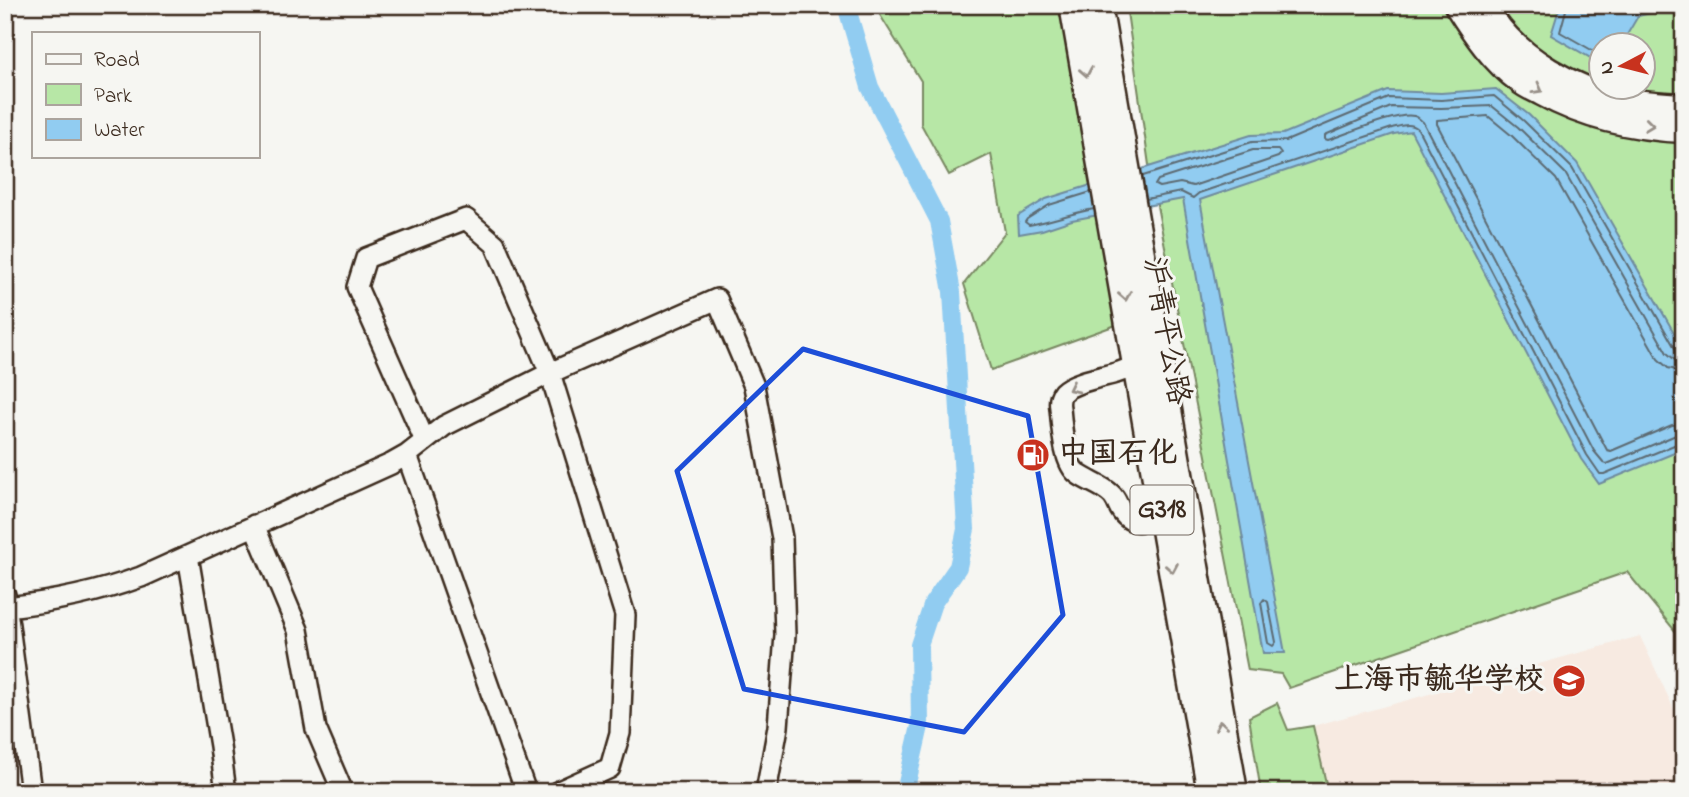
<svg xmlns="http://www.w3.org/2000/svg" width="1689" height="797" font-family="'Indie Flower','LXGW WenKai TC',sans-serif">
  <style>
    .built { fill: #f7eae1 }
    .green { fill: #b7e7a6; stroke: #798862; stroke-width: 2; fill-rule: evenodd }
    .water { fill: #91ccf1; stroke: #6f8b9d; stroke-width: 2 }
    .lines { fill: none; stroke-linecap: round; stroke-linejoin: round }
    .shore { stroke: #5d6b72; stroke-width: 2 }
    .canal { stroke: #91ccf1; stroke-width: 18 }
    .minor-casing { stroke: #3b2a1e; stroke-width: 24 }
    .highway-casing { stroke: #3b2a1e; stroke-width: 33 }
    .minor { stroke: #f6f6f2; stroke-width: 19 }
    .highway { stroke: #f6f6f2; stroke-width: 28 }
    .oneway { stroke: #989088 }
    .marked { fill: none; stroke: #1d4ed8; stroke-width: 5; stroke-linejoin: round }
    .labels { text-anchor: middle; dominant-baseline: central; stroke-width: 6; stroke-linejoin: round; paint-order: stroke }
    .shield { fill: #f6f6f2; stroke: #73675e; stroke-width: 2 }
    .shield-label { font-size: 28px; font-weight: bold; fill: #3b2a1e }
    .street-label { font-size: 30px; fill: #3b2a1e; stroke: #f6f6f2 }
    .poi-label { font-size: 30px; font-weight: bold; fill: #3b2a1e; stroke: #f6f6f2; text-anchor: start }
  </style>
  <rect width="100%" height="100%" fill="#f6f6f2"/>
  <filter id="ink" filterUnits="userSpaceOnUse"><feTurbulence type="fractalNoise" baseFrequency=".0143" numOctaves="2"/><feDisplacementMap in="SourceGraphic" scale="14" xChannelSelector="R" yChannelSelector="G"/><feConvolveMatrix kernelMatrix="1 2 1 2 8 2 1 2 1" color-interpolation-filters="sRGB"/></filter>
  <g filter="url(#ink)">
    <path class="built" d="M 1640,636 L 1684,731 L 1684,792 L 1328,792 L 1313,726 Z"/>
    <path class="green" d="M 879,5 L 1061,5 L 1116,325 L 991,370 L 964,284 L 1005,232 L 991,154 L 949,175 L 921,124 L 921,81 L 880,15 Z
      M 1126,5 L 1684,5 L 1684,642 L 1627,572 L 1289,688 L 1281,674 L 1248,670 L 1149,165 ZM 1602,46 L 1644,46 L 1644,88 L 1602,88 Z
      M 1277,703 L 1288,730 L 1313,726 L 1328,792 L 1261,792 L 1249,717 Z"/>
    <path class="water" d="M 1558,5 L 1684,5 L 1684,8 L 1663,10 L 1638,16 L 1621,45 L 1602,46 L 1601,64 L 1551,35 L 1559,9 Z
      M 1496,89 L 1529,115 L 1577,163 L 1684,350 L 1684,449 L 1599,484 L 1581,459 L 1411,131 L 1394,134 L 1200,200 L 1285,653 L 1263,653 L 1183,199 L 1072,220 L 1042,230 L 1019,234 L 1018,216 L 1046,199 L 1251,135 L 1283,134 L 1388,91 L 1441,93 Z"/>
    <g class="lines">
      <path class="shore" d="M 1566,5 L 1566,10 L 1560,32 L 1602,56
        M 1253,150 L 1278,150 L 1281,154 L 1278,157 L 1193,186 L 1180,183 L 1159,187 L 1155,185 L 1158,180 Z
        M 1143,176 L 1252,142 L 1286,141 L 1389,98 L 1441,100 L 1494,96 L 1524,121 L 1572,168 L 1675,348 L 1678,352 L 1684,352
        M 1091,192 L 1049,205 L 1027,219 L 1025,222 L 1029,225 C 1051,221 1072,213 1094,209
        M 1146,199 L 1181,192 L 1193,198 L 1199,193 L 1392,128 C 1401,126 1411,122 1418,129 L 1587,455 L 1600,474 L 1604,474 L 1679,443 L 1684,443
        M 1684,361 L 1675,360 L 1667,353 L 1565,173 L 1518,127 L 1492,106 L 1441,108 L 1391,107 L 1325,135 L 1325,139 L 1328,140 C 1347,134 1396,112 1414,116 C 1419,117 1419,119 1423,122 L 1594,451 L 1604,463 L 1607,464 L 1676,435 L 1684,434
        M 1684,372 L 1668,368 L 1658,359 L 1556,179 L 1511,135 L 1488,116 L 1437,120 L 1437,124 L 1607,450 L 1611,451 L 1672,425 L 1684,424
        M 1264,599 L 1268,602 L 1276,642 L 1273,646 L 1268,643 L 1261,603 Z"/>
      <path class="canal" d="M 846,5 L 870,87 L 939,221 L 952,292 L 966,529 L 958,567 L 933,603 L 919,645 L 920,726 L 905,792"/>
      <defs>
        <path id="minor" d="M 1137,365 C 1130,368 1123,371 1116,373 C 1102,377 1073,382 1063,392 C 1059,397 1059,402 1060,408 C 1062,427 1063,463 1078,474 C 1089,482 1102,485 1111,494 C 1117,499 1118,507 1122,512 C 1137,532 1155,515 1170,506
          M 425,441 L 357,287 L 366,258 L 466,219 L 495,244 L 550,373 L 625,615 L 620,733 L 610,768 L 557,792
          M 407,455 L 526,792
          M 254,525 L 298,630 L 316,729 L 343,792
          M 188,556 L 220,746 L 226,792
          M 5,595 L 31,792
          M 7,607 C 53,602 97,593 141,577 L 391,464 L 407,455 L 444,426 L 550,373 L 717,299 L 754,386 L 782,538 L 785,635 L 778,727 L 766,792"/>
        <path id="highway" d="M 1074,5 L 1212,792
          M 1097,5 L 1233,792
          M 1459,5 C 1476,32 1495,60 1521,79 C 1528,85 1537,88 1544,92 C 1588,116 1635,126 1684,128
          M 1492,22 C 1519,61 1573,91 1619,101 C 1640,106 1662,107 1684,108"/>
      </defs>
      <use href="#minor" class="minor-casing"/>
      <use href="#highway" class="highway-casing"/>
      <use href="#minor" class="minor"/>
      <use href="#highway" class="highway"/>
    </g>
    <defs><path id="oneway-chevron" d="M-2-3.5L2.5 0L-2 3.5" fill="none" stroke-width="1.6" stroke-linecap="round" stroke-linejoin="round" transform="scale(1.75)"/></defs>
    <g class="oneway">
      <use href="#oneway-chevron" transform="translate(1086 72) rotate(80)"/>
      <use href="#oneway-chevron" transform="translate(1538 89) rotate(29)"/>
      <use href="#oneway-chevron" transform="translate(1649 125) rotate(7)"/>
      <use href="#oneway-chevron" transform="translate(1125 296) rotate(80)"/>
      <use href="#oneway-chevron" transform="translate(1073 388) rotate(154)"/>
      <use href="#oneway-chevron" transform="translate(1172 568) rotate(80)"/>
      <use href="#oneway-chevron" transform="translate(1221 725) rotate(-100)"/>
    </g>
  </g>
  <path class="marked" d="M 803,349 L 1028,416 L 1063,615 L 964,732 L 744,689 L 677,471 Z"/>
  <defs>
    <symbol id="fuel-disc" viewBox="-11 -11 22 22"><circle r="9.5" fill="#c8321e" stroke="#f6f6f2"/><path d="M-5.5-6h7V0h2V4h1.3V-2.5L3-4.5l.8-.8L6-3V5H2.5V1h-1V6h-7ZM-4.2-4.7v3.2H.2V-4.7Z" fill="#fff"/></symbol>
    <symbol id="school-disc" viewBox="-11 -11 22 22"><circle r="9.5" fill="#c8321e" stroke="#f6f6f2"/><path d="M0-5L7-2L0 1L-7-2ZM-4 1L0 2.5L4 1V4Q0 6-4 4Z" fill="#fff"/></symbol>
  </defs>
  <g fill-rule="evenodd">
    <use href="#fuel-disc" x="1014" y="436" width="38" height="38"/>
    <use href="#school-disc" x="1550" y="662" width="38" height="38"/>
  </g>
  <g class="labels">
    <rect class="shield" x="1130.5" y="485.5" width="63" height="49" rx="5"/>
    <g class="shield-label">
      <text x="1162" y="510">G318</text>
    </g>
    <g class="street-label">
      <text transform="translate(1165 331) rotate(80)">沪青平公路</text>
    </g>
    <g class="poi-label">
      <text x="1058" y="455">中国石化</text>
      <text x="1544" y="681" text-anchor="end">上海市毓华学校</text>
    </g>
  </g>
  <rect width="1689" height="797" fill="none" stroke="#f6f6f2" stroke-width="28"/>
  <rect x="14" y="14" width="1661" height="769" fill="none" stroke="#3b2a1e" stroke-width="2.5" filter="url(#ink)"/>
  <rect x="32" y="32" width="228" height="126" fill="#f6f6f2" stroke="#aba49d" stroke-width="2"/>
  <rect x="46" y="54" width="35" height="10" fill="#f6f6f2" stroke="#aba49d" stroke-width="2"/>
  <text x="94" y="66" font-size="21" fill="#3b2a1e">Road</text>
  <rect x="46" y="84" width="35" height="21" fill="#b7e7a6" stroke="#aba49d" stroke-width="2"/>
  <text x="94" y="102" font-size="21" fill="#3b2a1e">Park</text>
  <rect x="46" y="119" width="35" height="21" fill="#91ccf1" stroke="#aba49d" stroke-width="2"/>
  <text x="94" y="136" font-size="21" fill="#3b2a1e">Water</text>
  <g transform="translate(1622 66) rotate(263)"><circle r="33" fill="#f6f6f2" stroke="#aba49d" stroke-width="2"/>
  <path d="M0-5L12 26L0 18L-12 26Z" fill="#c8321e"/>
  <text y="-10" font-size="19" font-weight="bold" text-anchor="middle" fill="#3b2a1e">N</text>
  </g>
</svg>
